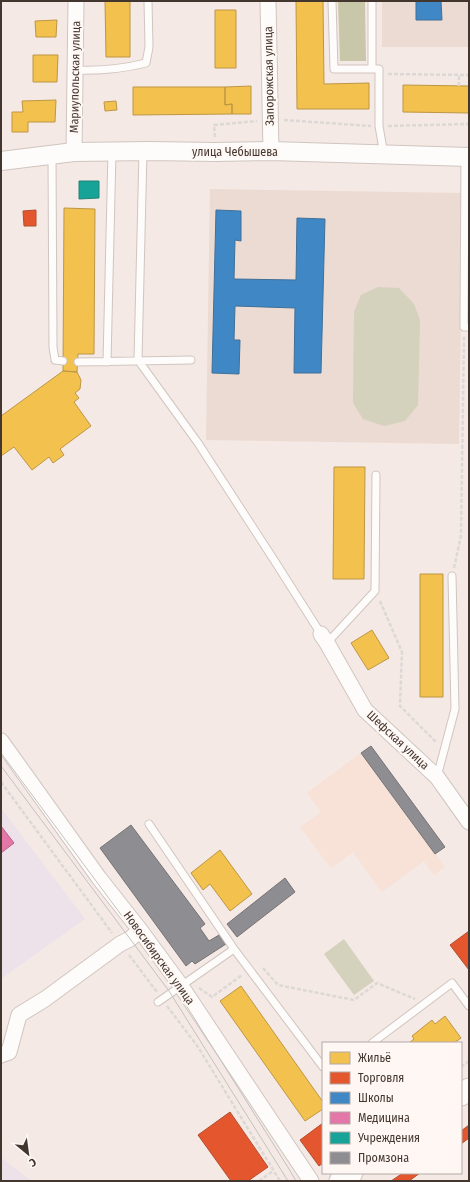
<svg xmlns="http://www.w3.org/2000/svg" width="470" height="1182" font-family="'Fira Sans Condensed',sans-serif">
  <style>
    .built { fill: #f8e1d6 }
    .education { fill: #ecdbd2 }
    .medical { fill: #eee2ea }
    .green { fill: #d4d1bc }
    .forest { fill: #c9c7aa }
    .homes { fill: #f2c14e; stroke: #be9745 }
    .shops { fill: #e4572e; stroke: #b44d2e }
    .schools { fill: #3f88c5; stroke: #406f98 }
    .health { fill: #e377a8; stroke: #b36484 }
    .public { fill: #17a398; stroke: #248278 }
    .industry { fill: #8d8d92; stroke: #777374 }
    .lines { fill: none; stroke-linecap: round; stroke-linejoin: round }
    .service-casing { stroke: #d0c5bf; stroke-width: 9 }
    .minor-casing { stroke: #d0c5bf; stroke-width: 17 }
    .tertiary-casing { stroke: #d0c5bf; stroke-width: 20 }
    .secondary-casing { stroke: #d0c5bf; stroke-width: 23 }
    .path { stroke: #dcd8d6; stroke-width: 2.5; stroke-dasharray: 4 2; stroke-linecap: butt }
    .service { stroke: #fdfcfb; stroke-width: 7 }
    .minor { stroke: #fdfcfb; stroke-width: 15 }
    .tertiary { stroke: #fdfcfb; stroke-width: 18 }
    .secondary { stroke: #fdfcfb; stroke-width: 21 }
    .tram { stroke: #c4c1bf; stroke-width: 1 }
    .labels { text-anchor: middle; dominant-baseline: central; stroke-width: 4; stroke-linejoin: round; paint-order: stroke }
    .street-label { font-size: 12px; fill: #43362f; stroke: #fef7f4 }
  </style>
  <rect width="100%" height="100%" fill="#f4e9e4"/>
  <path class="built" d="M 361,753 L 445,867 L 434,875 L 424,861 L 382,892 L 353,852 L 331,868 L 300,827 L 321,812 L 307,793 Z"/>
  <path class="education" d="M 382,1 L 469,1 L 469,47 L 382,47 Z
    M 210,189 L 463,193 L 459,444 L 206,440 Z"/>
  <path class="medical" d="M 1,808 L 85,919 L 1,979 Z
    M 1,1157 L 2,1158 L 31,1181 L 1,1181 Z"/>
  <path class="green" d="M 378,287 L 399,288 L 414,304 L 420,320 L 418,405 L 405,421 L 384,426 L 363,419 L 353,403 L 354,312 L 361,295 Z
    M 344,939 L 374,981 L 354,995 L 324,954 Z"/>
  <path class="forest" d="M 338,1 L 365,1 L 366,61 L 340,61 Z"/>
  <path class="homes" d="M 105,1 L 130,1 L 130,57 L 106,57 Z
    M 296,1 L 323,1 L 324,84 L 369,83 L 369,109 L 297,109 Z
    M 215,10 L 236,10 L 236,68 L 215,68 Z
    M 57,20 L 56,37 L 36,37 L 35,21 Z
    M 33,55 L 58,55 L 57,82 L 33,82 Z
    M 403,85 L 469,86 L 469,113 L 403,112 Z
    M 251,86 L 251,114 L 232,114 L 232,104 L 225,105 L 225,87 Z
    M 133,87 L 225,87 L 225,105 L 232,104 L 232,114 L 133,115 Z
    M 56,100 L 55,122 L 28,122 L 28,132 L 12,132 L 12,112 L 23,112 L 22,101 Z
    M 116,101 L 117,110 L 105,111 L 104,102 Z
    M 64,208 L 95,209 L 94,354 L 78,354 L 77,372 L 63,371 Z
    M 63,371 L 77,372 L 81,380 L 80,389 L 75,393 L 79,398 L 74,402 L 91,426 L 60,449 L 64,455 L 53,463 L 49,457 L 32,470 L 14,447 L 1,456 L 1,416 Z
    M 334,467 L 365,467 L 364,579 L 333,579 Z
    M 420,574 L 443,574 L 443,697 L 420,697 Z
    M 372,630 L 389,658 L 368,670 L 351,643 Z
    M 220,850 L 252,894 L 230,911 L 210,884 L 203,890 L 191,873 Z
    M 241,986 L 323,1102 L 323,1109 L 305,1121 L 220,1001 Z
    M 445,1016 L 461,1038 L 454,1043 L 409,1043 L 414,1039 L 412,1036 L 432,1020 L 435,1024 Z"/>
  <path class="shops" d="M 36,210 L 36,226 L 24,226 L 23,211 Z
    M 469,931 L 469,970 L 450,945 Z
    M 230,1112 L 268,1167 L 248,1181 L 231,1181 L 198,1135 Z
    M 323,1123 L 323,1163 L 319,1166 L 300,1140 Z
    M 469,1125 L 469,1138 L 461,1144 L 461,1131 Z
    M 403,1173 L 420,1173 L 409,1181 L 391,1181 Z"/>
  <path class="schools" d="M 416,1 L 441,1 L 442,20 L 416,20 Z
    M 216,210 L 241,211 L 241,241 L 235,240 L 234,279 L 296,280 L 297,218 L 325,219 L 321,373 L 294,373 L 295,308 L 235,306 L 234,340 L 240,340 L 239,374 L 212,373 Z"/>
  <path class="health" d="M 1,826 L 14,843 L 1,853 Z"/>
  <path class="public" d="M 79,181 L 99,181 L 99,198 L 79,199 Z"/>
  <path class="industry" d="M 371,746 L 445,847 L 435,854 L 361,753 Z
    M 131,825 L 205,924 L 200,928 L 209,941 L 219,935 L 226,944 L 195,964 L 192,961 L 186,966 L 100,848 Z
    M 285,878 L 295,892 L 237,937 L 227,924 Z"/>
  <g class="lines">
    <defs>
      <path id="service" d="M 332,1 L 334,69 L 379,69 L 379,126 L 384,155
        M 372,69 L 372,1
        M 75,70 C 100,71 122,69 146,63 L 149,47 L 148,1
        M 143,151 L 138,360 L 198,443 L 274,560 L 321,634
        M 52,155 L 53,347 L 55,360 L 63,361
        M 465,157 L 464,327 L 469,327
        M 78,362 L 191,360
        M 107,362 L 112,152
        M 327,643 L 375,591 L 376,475
        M 437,777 L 455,709 L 452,576
        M 149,824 L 234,949
        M 158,1002 L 234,949 L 323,1067
        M 372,1043 L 452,983 L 469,1006"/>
      <path id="minor" d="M 268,1 L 271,151
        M 74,152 L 76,1
        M 321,634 L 327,643 L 365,710 L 437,777 L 469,822
        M 1,741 L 99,878 L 140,930 L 179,983 L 311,1181
        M 1,1055 L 9,1052 L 19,1015 L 45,999 L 120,944 L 130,939 L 140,930"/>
      <path id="tertiary" d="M 1,161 L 74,152 L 150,151 L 215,152 L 271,151 L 469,157"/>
      <path id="secondary" d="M 461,1095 L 469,1089
        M 340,1181 L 352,1173"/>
    </defs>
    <use href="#service" class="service-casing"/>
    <use href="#minor" class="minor-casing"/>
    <use href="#tertiary" class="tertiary-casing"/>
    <use href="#secondary" class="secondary-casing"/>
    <path class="path" d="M 388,74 L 469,75
      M 459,86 L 459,75
      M 284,120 L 371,126
      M 388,126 L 469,124
      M 215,137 L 214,125 L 257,121
      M 454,568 L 461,536 L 464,335
      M 380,601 L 402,652 L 400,706 L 436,742
      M 1,782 L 112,933
      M 129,955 L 157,992
      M 263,968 L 278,985 L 354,1000 L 377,983 L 415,999
      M 199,988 L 212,997 L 242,975
      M 167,1006 L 198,1047 L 280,1181
      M 461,1067 L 469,1061
      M 259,1181 L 273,1171"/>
    <use href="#service" class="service"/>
    <use href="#minor" class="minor"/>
    <use href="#tertiary" class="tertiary"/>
    <use href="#secondary" class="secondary"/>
    <path class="tram" d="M 1,753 L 174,986 L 289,1169 L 296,1181
      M 1,766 L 169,991 L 288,1181"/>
  </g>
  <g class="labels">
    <g class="street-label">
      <text transform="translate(269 76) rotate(-91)">Запорожская улица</text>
      <text transform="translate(75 77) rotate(-89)">Мариупольская улица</text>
      <text x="235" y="152">улица Чебышева</text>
      <text transform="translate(398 740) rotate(43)">Шефская улица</text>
      <text transform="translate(159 958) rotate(54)">Новосибирская улица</text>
    </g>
  </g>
  <rect width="470" height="1182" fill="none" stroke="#43362f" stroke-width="4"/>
  <rect x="322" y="1042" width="140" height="132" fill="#fef7f4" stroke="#b3aaa5"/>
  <rect x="330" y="1052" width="20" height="12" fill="#f2c14e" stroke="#b3aaa5"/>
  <text x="358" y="1062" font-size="12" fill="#43362f">Жильё</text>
  <rect x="330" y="1072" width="20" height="12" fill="#e4572e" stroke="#b3aaa5"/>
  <text x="358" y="1082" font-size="12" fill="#43362f">Торговля</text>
  <rect x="330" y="1092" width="20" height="12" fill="#3f88c5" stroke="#b3aaa5"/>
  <text x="358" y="1102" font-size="12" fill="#43362f">Школы</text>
  <rect x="330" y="1112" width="20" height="12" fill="#e377a8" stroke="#b3aaa5"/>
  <text x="358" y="1122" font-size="12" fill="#43362f">Медицина</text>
  <rect x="330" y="1132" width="20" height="12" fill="#17a398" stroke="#b3aaa5"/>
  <text x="358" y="1142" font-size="12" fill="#43362f">Учреждения</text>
  <rect x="330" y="1152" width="20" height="12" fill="#8d8d92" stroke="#b3aaa5"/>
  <text x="358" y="1162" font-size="12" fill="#43362f">Промзона</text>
  <g transform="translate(28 1154) rotate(151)" stroke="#fef7f4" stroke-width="3" paint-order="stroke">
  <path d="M0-3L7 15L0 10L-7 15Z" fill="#43362f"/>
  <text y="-6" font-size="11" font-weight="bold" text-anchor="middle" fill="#43362f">С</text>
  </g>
</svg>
